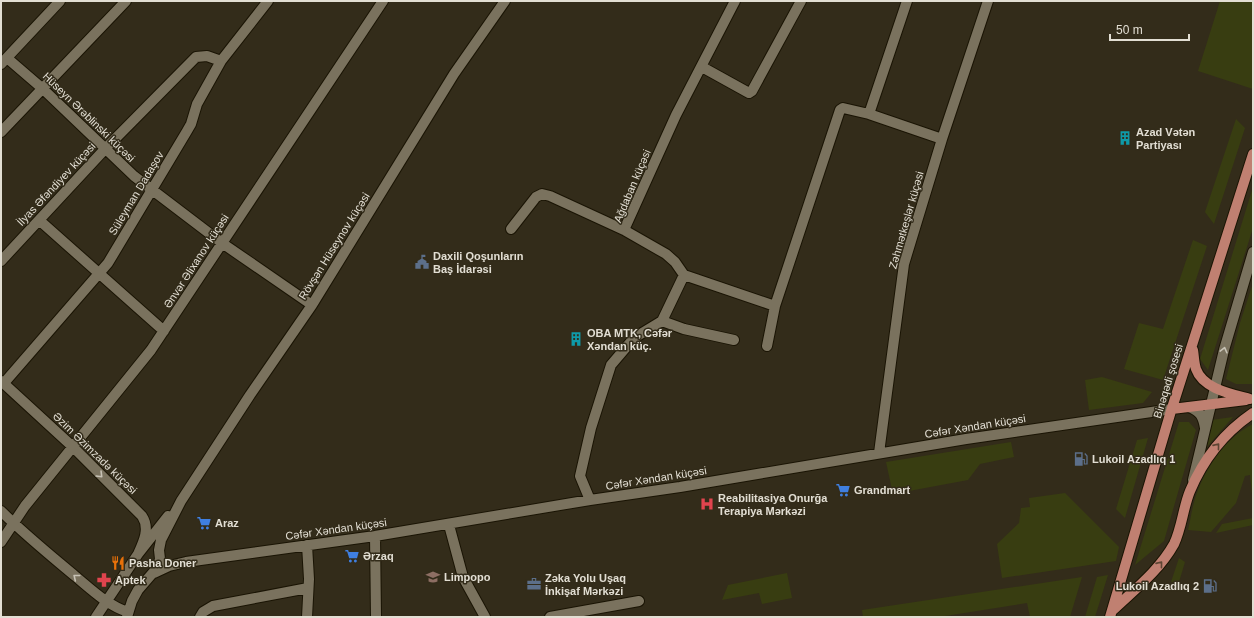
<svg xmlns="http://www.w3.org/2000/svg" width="1254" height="618" font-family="Arial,sans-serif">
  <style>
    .green { fill: #383d11 }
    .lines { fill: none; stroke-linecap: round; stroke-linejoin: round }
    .minor-casing { stroke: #1a1404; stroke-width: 12 }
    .major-casing { stroke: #1a1404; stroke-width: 12 }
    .minor { stroke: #7a725e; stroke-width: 10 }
    .major { stroke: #c08071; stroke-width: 10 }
    .oneway { stroke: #c8c3b6 }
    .oneway2 { stroke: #5d4534 }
    .labels { text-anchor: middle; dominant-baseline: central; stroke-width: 3; stroke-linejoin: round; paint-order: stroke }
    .street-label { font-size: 11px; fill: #e2ded3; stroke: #332c1a }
    .poi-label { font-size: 11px; font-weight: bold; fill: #e2ded3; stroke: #332c1a; text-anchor: start }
  </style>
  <rect width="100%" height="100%" fill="#332c1a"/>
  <path class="green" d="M 1220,1 L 1253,1 L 1253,89 L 1198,71 Z
    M 1236,119 L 1245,128 L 1214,224 L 1205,212 Z
    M 1253,187 L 1253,228 L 1208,370 L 1200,359 Z
    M 1193,240 L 1207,246 L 1163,380 L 1124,369 L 1139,323 L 1163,329 Z
    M 1253,283 L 1253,384 L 1236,384 L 1226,379 L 1240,323 Z
    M 1102,377 L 1152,392 L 1143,403 L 1089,410 L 1085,380 Z
    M 1233,417 L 1205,449 L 1211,420 Z
    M 1179,422 L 1189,422 L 1196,430 L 1164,541 L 1135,565 Z
    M 1253,424 L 1253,504 L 1250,475 L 1245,476 L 1236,503 L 1211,532 L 1188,530 C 1191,517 1193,502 1198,490 C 1209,463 1227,437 1253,424 Z
    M 1148,438 L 1125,518 L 1116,509 L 1137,440 Z
    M 1011,442 L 1014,457 L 980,464 L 968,480 L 893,494 L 886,462 Z
    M 1065,493 L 1119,547 L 1116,561 L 1002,578 L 997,544 L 1019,523 L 1021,508 L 1030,507 L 1029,498 Z
    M 1253,518 L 1253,525 L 1216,533 L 1222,524 Z
    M 1179,558 L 1185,562 L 1179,582 L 1171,582 Z
    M 787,573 L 792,598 L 762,604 L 759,593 L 722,600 L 728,585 Z
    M 1108,575 L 1095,617 L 1085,617 L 1097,577 Z
    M 1082,577 L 1070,617 L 1030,617 L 1027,603 L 939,617 L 863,617 L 862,610 Z"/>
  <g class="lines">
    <defs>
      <path id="minor" d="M 7,58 L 43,89 L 134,176 L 222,243 L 312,305
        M 1,64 L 60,1
        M 702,67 L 749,93 L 752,91 L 801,1
        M 869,114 L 907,1
        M 1,132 L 126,1
        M 39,220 L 164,331
        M 511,229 L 536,197 L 542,194 L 550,196 L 624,230
        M 1,261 L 105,149 L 196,57 L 207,56 L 221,61
        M 684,275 L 775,306
        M 662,321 L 684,329 L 734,340
        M 767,346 L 775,306 L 840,110 L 843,108 L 869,114 L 942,139
        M 1,381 L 73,447 L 142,516 C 150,528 144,541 138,554
        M 4,383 L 108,263 L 187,131 L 191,124 L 197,104 L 221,61 L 268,1
        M 1189,407 C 1200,411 1203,416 1205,428
        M 879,453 L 904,264 L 942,139 L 988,1
        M 1193,480 L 1224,350 L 1253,252
        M 590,500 L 580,476 L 591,428 L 611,365 L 634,338 L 662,321 L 684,275 L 675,262 L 666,254 L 624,230 L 676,115 L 735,1
        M 1,511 C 24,534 50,555 75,576 C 92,590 107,605 128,612
        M 449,525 L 463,577 L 485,617
        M 375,536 L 376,617
        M 1,542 L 25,506 L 151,350 L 383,1
        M 307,545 L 309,579 L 307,617
        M 154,573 L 169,566 L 186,562 L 375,536 L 590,500 L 680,487 L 966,439 L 1172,409
        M 96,617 L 138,554 L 168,516
        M 127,617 L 132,601 L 138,590 L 157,568 L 160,559 L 159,550 L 161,540 L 181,501 L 250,395 L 312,305 L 454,74 L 505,1
        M 200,617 L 203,612 L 213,606 L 308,588
        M 550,617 L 639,601"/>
      <path id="major" d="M 1193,350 C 1194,356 1194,363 1196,369 C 1203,389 1232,394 1250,399
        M 1172,409 L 1246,400
        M 1112,611 C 1134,590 1159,571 1174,544 C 1182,527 1183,508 1190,491 C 1203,460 1225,432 1253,413
        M 1110,617 L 1171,411 L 1253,154"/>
    </defs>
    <use href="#minor" class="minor-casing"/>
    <use href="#major" class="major-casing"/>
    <use href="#minor" class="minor"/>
    <use href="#major" class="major"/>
  </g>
  <defs><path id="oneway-chevron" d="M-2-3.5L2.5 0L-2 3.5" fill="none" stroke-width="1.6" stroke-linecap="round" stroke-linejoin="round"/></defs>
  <g class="oneway">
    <use href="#oneway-chevron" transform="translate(1224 350) rotate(-76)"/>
    <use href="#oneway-chevron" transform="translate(100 475) rotate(45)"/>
    <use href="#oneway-chevron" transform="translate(76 577) rotate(-141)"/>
  </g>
  <g class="oneway2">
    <use href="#oneway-chevron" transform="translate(1217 446) rotate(-51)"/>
    <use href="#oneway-chevron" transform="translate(1160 564) rotate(-51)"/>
  </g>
  <defs>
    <symbol id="building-bare" viewBox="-9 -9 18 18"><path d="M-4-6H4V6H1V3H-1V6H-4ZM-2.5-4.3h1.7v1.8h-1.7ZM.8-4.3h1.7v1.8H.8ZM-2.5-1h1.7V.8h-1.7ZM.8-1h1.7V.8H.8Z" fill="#0f9aa8" stroke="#332c1a" stroke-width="2.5" paint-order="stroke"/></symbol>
    <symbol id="civic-bare" viewBox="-9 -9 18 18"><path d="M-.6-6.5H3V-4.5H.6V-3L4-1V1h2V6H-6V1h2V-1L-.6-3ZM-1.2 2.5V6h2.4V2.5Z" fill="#5c6f8a" stroke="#332c1a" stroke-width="2.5" paint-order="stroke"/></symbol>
    <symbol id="fuel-bare" viewBox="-9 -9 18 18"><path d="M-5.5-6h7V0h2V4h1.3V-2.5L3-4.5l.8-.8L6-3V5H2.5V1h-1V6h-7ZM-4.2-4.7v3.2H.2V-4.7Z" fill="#5c6f8a" stroke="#332c1a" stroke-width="2.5" paint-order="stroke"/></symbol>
    <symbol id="supermarket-bare" viewBox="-9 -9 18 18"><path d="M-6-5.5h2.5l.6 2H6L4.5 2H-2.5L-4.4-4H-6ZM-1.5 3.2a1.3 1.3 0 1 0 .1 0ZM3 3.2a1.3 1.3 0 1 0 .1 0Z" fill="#3f7fe0" stroke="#332c1a" stroke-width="2.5" paint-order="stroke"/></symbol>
    <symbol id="hospital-bare" viewBox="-9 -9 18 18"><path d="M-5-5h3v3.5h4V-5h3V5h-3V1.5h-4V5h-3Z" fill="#e0444e" stroke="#332c1a" stroke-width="2.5" paint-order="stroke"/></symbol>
    <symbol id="restaurant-bare" viewBox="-9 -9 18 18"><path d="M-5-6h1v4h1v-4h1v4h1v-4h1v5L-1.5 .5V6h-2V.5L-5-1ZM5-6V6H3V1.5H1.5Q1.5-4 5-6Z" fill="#e8710a" stroke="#332c1a" stroke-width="2.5" paint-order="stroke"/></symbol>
    <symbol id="school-bare" viewBox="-9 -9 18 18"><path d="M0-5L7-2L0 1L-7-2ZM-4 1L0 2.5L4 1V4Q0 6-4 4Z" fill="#8d6e63" stroke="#332c1a" stroke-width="2.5" paint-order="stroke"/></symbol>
    <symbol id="pharmacy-bare" viewBox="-9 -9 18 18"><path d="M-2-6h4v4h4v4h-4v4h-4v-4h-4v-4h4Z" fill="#e0444e" stroke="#332c1a" stroke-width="2.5" paint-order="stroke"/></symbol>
    <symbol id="office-bare" viewBox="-9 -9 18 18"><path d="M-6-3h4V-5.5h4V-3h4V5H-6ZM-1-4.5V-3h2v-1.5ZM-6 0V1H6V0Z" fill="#5c6f8a" stroke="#332c1a" stroke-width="2.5" paint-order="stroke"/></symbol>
  </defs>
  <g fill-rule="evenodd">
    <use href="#building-bare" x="1115" y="128" width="20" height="20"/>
    <use href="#civic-bare" x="412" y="252" width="20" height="20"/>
    <use href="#building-bare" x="566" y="329" width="20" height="20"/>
    <use href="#fuel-bare" x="1071" y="449" width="20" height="20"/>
    <use href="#supermarket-bare" x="833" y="480" width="20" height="20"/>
    <use href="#hospital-bare" x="697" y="494" width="20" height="20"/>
    <use href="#supermarket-bare" x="194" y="513" width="20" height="20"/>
    <use href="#supermarket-bare" x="342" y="546" width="20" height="20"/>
    <use href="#restaurant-bare" x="108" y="553" width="20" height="20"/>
    <use href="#school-bare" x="423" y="567" width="20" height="20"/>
    <use href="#pharmacy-bare" x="94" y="570" width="20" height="20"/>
    <use href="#office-bare" x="524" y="574" width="20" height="20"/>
    <use href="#fuel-bare" x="1200" y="576" width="20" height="20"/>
  </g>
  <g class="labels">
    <g class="street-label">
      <text transform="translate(89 117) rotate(44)">Hüseyn Ərəblinski küçəsi</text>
      <text transform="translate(56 184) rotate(-47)">İlyas Əfəndiyev küçəsi</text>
      <text transform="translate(632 186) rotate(-67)">Ağdaban küçəsi</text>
      <text transform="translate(136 193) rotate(-59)">Süleyman Dadaşov</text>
      <text transform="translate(906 220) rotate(-74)">Zəhmətkeşlər küçəsi</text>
      <text transform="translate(334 246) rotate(-58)">Rövşən Hüseynov küçəsi</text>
      <text transform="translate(196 261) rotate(-57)">Ənvər Əlixanov küçəsi</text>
      <text transform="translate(1168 381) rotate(-73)">Binəqədi şosesi</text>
      <text transform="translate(975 426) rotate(-9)">Cəfər Xəndan küçəsi</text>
      <text transform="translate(95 453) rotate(44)">Əzim Əzimzadə küçəsi</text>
      <text transform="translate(656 478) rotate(-9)">Cəfər Xəndan küçəsi</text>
      <text transform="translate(336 529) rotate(-8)">Cəfər Xəndan küçəsi</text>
    </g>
    <g class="poi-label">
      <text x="1136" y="132">Azad Vətən<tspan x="1136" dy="13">Partiyası</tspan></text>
      <text x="433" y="256">Daxili Qoşunların<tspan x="433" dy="13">Baş İdarəsi</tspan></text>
      <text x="587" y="333">OBA MTK, Cəfər<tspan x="587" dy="13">Xəndan küç.</tspan></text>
      <text x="1092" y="459">Lukoil Azadlıq 1</text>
      <text x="854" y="490">Grandmart</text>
      <text x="718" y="498">Reabilitasiya Onurğa<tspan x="718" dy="13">Terapiya Mərkəzi</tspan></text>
      <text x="215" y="523">Araz</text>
      <text x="363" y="556">Ərzaq</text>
      <text x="129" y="563">Pasha Doner</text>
      <text x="444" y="577">Limpopo</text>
      <text x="545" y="578">Zəka Yolu Uşaq<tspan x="545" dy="13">İnkişaf Mərkəzi</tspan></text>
      <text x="115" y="580">Aptek</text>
      <text x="1199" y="586" text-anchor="end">Lukoil Azadlıq 2</text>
    </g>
  </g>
  <rect width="1254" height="618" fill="none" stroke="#e2ded3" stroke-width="4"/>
  <path d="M1110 34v6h79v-6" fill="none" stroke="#e2ded3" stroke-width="2"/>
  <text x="1116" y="34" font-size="12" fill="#e2ded3" stroke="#332c1a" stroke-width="3" paint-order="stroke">50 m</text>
</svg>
